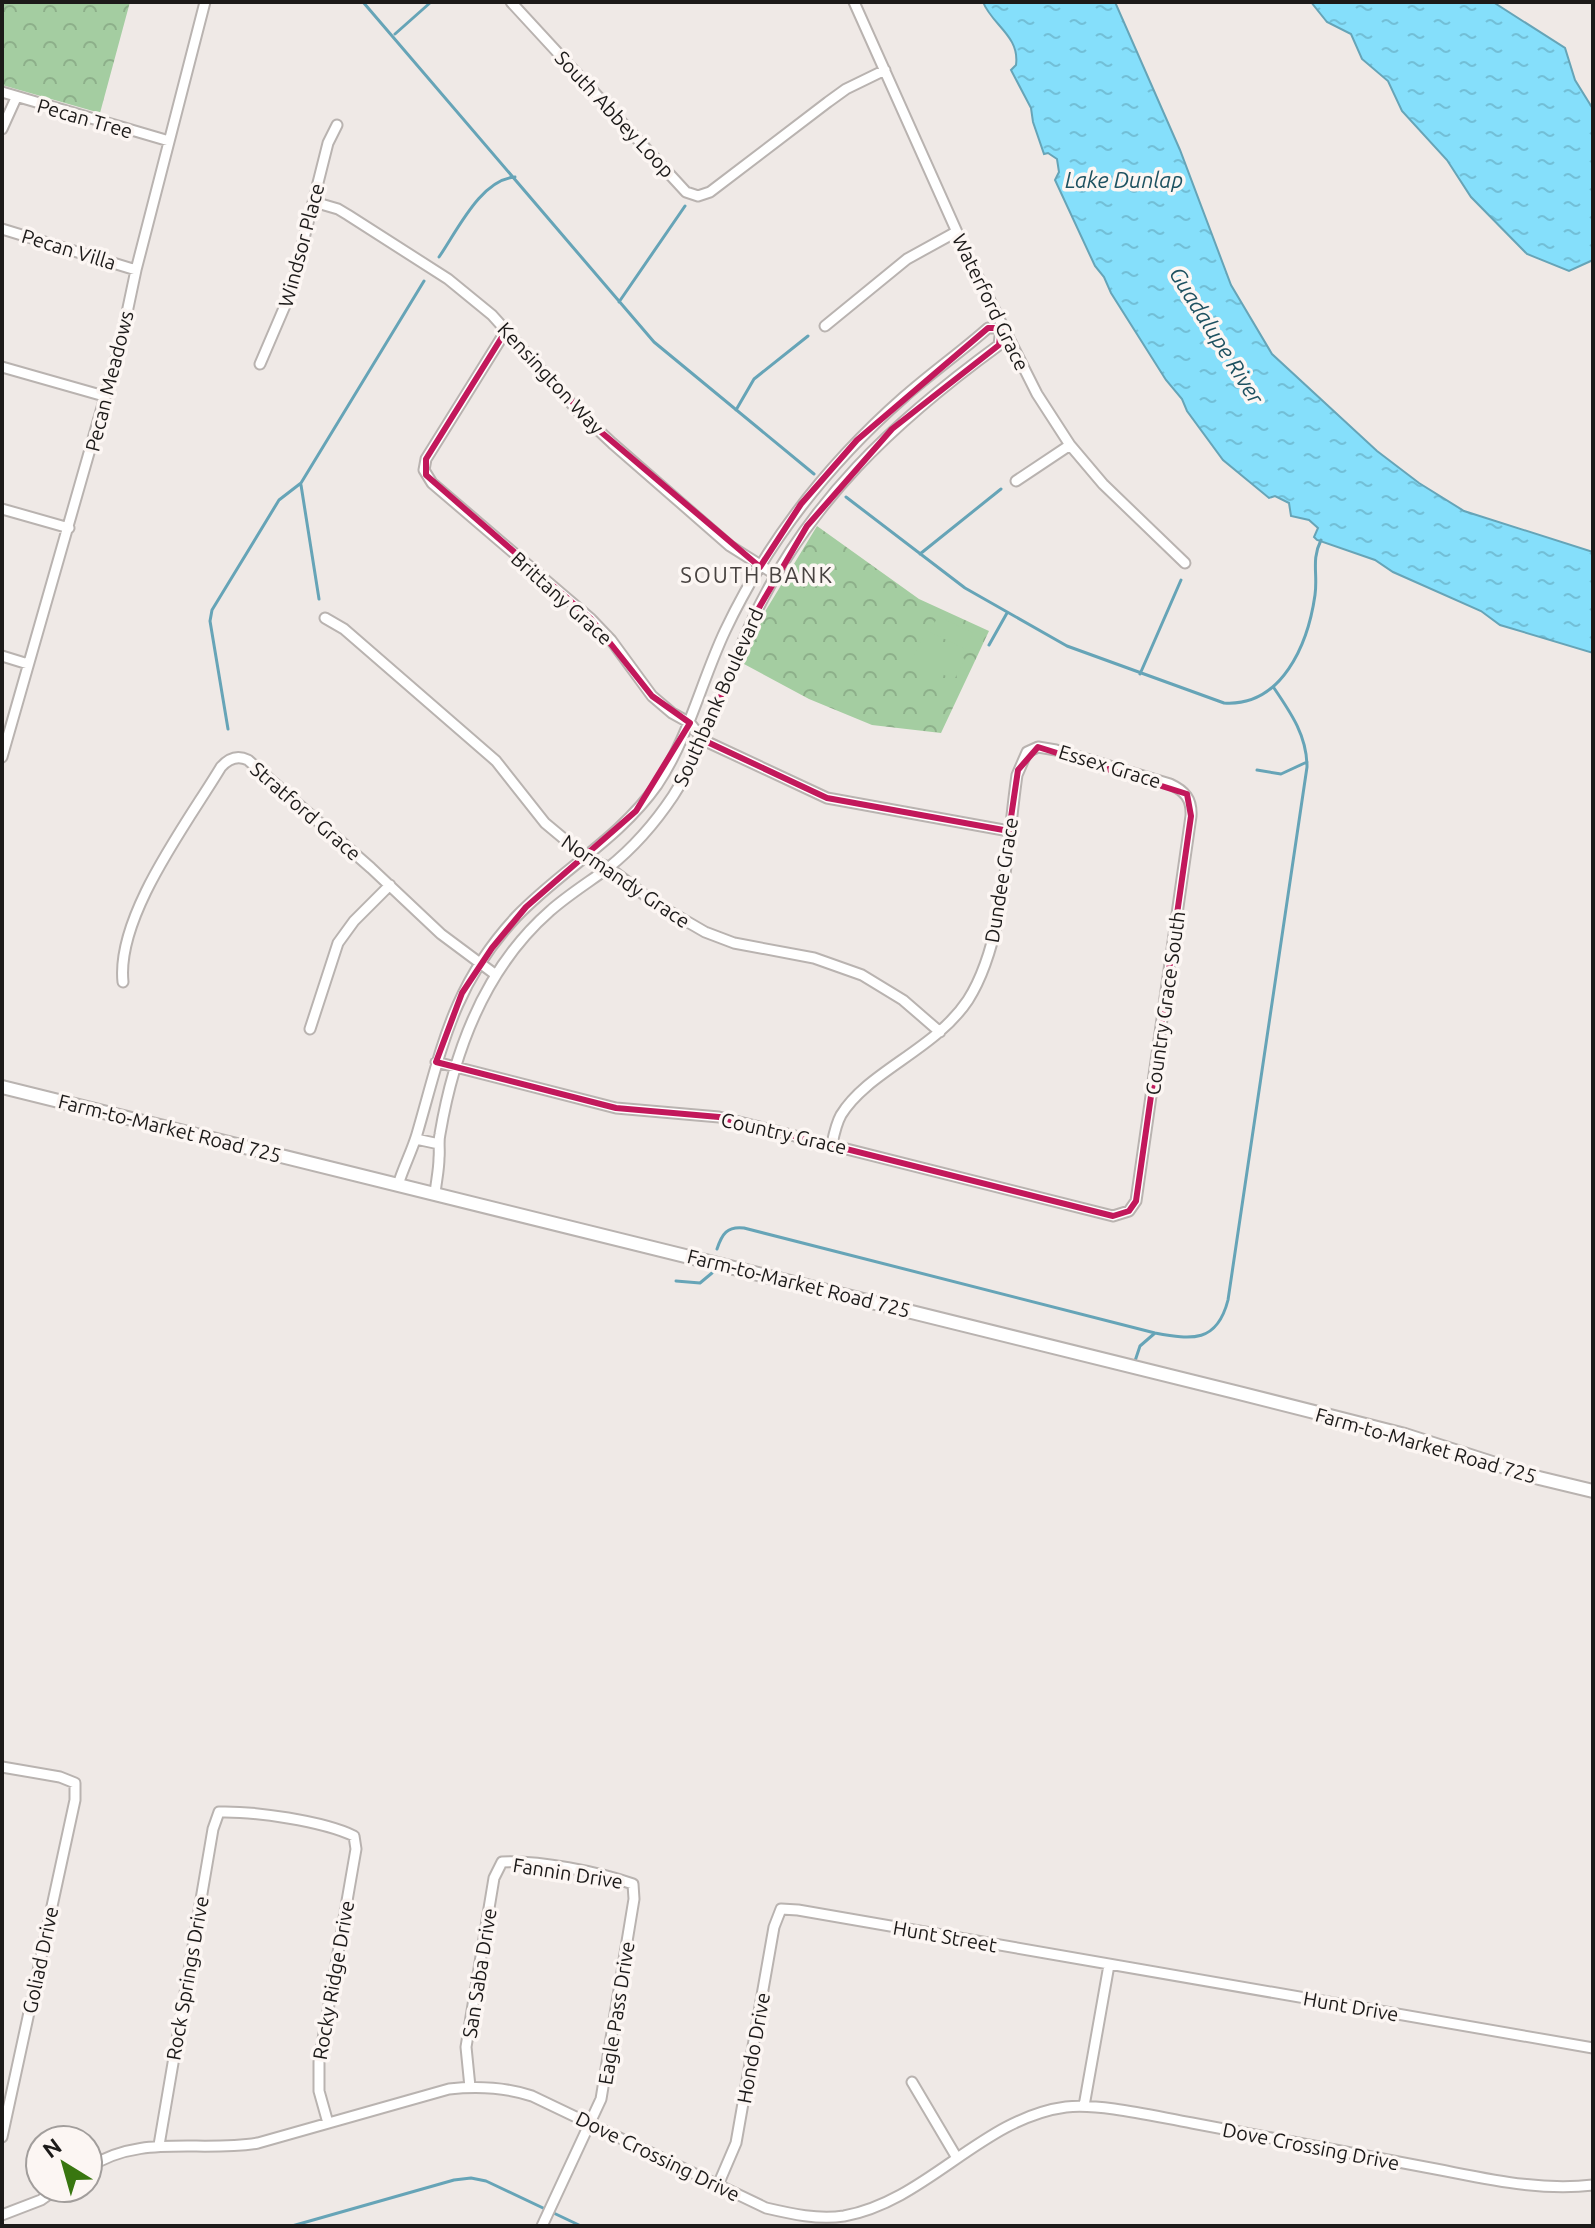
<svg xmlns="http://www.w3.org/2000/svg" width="1595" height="2228" font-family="Ubuntu,sans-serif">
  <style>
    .park { fill: url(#park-crowns) }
    .pitch { fill: #a4cda1 }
    .water { fill: url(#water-ripples); stroke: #66a4b7; stroke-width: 2 }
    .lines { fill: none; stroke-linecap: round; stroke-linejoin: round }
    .stream { stroke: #66a4b7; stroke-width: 3 }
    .street-casing { stroke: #b9b3b0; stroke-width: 13 }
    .secondary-casing { stroke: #b9b3b0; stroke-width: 16 }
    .street { stroke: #fff; stroke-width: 9 }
    .secondary { stroke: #fff; stroke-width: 12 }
    .marked { fill: none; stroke: #c2185b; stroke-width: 6; stroke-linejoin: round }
    .labels { text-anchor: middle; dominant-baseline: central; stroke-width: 7; stroke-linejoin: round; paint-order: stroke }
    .street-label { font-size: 20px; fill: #1c1a19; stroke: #fcf6f3 }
    .water-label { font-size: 22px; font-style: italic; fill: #1e5261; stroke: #fcf6f3 }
    .neighbourhood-label { font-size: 22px; letter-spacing: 2px; fill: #484341; stroke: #fcf6f3 }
  </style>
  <defs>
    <pattern id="park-crowns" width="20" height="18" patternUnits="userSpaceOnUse" patternTransform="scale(2)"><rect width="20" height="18" fill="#a4cda1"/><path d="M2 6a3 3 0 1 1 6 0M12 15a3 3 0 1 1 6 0" fill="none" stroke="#8daf8a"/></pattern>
    <pattern id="water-ripples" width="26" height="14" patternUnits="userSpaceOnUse" patternTransform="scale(2)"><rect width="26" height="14" fill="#85dffb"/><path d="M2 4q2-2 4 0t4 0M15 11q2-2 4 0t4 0" fill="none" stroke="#72bfd7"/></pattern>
  </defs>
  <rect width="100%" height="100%" fill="#efe9e6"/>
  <path class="park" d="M 2,2 L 130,2 L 100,113 L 2,85 Z
    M 817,526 L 919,599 L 989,631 L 941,733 L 872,725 L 809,699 L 744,664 L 766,610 Z"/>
  <path class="pitch" d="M 938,616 L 973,633 L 965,649 L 930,632 Z
    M 923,638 L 965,659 L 954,680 L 912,659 Z"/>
  <path class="water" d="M 983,2 L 1115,2 L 1180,150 L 1231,285 L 1272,354 L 1377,451 L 1419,483 L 1464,511 L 1593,552 L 1593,653 L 1500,625 L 1481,611 L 1393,572 L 1375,560 L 1317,540 L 1314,537 L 1318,528 L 1309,520 L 1291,516 L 1289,503 L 1275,496 L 1269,498 L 1223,460 L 1187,411 L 1182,399 L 1166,380 L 1111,293 L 1104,277 L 1095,266 L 1055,180 L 1059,172 L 1057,159 L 1048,153 L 1044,154 L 1033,122 L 1031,108 L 1011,70 L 1016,65 C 1020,36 992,25 983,2 Z
    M 1311,2 L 1493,2 L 1565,48 L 1575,80 L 1593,109 L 1593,260 L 1569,271 L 1527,254 L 1471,197 L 1447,160 L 1402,111 L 1388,81 L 1362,59 L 1351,34 L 1327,22 Z"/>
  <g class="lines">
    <path class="stream" d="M 363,2 L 654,342 L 814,474
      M 395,34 L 431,2
      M 439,257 C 457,231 481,179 515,177
      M 619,302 L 685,206
      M 736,410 L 754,379 L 808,336
      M 301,485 L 319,599
      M 846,497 L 965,588 L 1067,646 L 1224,703 C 1282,707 1308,644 1315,595 C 1318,574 1311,560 1321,540
      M 920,554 L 1001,489
      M 989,645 L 1007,613
      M 1140,674 L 1181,580
      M 228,729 L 210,621 L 212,610 L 279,500 L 301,483 L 424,281
      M 1257,770 L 1281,774 L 1307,762
      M 717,1249 C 722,1234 727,1226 744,1228 L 1155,1333 C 1192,1340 1217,1343 1228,1300 L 1307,767 C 1307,736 1291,713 1274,688
      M 676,1281 L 700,1283 L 712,1273
      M 1135,1361 L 1140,1346 L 1155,1333
      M 292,2226 L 454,2180 L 471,2178 L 486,2181 L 581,2226
      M 865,2226 L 866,2226"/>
    <defs>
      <path id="street" d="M 511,2 L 686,192 L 698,196 L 710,192 L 828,102 L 846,89 L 885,70
        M 854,2 L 969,259 L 1037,394 L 1070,445 L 1103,484 L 1185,563
        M 2,92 L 169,141
        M 2,129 L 16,98
        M 314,202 L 338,209 L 348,215 L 448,279 L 492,315 L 578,411 L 612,443 L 730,546 L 776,575
        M 2,229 L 136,270
        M 825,326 L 907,259 L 956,232
        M 507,329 L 426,459 L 424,470 L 432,483 L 591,619 L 611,640 L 652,696 L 672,713 L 690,723 L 703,740 L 827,798 L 1009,831
        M 260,364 L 290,294 L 328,143 L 337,125
        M 2,367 L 104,396
        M 1016,481 L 1070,445
        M 2,509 L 69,528
        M 325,618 L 344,629 L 496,761 L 545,823 L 587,858 L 608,867 L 655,903 L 705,932 L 734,943 L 814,958 L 862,975 L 903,1000 L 940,1032
        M 2,656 L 28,664
        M 2,757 L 121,341 L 136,270 L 205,2
        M 123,982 C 116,916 188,822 221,767 C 229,758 238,755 248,760 L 371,868 L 441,934 L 496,975
        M 310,1029 L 338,943 L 354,921 L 390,885
        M 436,1062 L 616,1108 L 719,1117 L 1113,1216 L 1129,1211 L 1136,1201 L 1191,816 C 1192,799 1185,791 1170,784 L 1056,750 L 1038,747 L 1027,752 L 1017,775 C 1007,843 1005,942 968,1000 C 935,1050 868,1071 841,1115 C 836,1124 834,1134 832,1144
        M 416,1139 L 439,1144
        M 398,1185 C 403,1168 412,1151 417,1134 C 442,1048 452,986 516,917 C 561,870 619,839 657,785 C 689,737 701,682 725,631 C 768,540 829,463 904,397 C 931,373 961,352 988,328 L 1001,328 L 999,345 C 895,421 807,502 752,621 C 725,679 708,742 673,796 C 655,823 633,848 608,868 C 589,882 568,895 550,911 C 485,968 454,1051 440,1134 C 438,1142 440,1150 439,1158 C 439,1170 436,1182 435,1194
        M 2,1767 L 60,1777 L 75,1783 L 75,1800 L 2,2137
        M 912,2082 L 957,2158
        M 470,2087 L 466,2047 L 494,1878 L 502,1862 C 539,1860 598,1872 633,1884 L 634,1899 L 601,2099 L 542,2226
        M 1084,2106 L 1109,1965
        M 159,2145 L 213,1829 L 219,1812 C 254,1811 323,1821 354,1836 L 356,1849 L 319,2062 L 319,2091 L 328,2123
        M 88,2168 C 140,2133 200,2153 258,2143 L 449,2089 C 478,2086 505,2087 532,2096 L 766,2208 C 792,2214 818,2220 844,2216 C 927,2201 982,2118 1066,2107 C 1101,2103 1157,2117 1192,2123 C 1270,2138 1347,2152 1425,2167 C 1480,2177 1537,2192 1593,2185
        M 718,2185 L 736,2143 L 774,1927 L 781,1909 L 798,1910 L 1593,2048
        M 2,2215 L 41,2200 L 58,2188"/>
      <path id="secondary" d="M 2,1087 L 1239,1393 L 1405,1435 L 1539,1478 L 1593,1491"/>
    </defs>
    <use href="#street" class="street-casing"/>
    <use href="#secondary" class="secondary-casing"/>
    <use href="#street" class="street"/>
    <use href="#secondary" class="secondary"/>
  </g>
  <path class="marked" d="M 988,328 L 1001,328 L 999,345 L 892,429 L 807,526 L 753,618 L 703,740 L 827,798 L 1009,831 L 1018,770 L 1038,747 L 1187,794 L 1191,816 L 1136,1201 L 1129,1211 L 1113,1216 L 719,1117 L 616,1108 L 436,1062 L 462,993 L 492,948 L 526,907 L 636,811 L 690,723 L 652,696 L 591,619 L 426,475 L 426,459 L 507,329 L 594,426 L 760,567 L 801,504 L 857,440 Z"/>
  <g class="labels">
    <g class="street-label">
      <text transform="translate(615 114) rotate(47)">South Abbey Loop</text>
      <text transform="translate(85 118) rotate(16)">Pecan Tree</text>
      <text transform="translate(301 245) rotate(-75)">Windsor Place</text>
      <text transform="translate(69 249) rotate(17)">Pecan Villa</text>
      <text transform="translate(991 302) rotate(64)">Waterford Grace</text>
      <text transform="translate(551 378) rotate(47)">Kensington Way</text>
      <text transform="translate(109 381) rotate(-76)">Pecan Meadows</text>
      <text transform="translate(562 598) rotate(42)">Brittany Grace</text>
      <text transform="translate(718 697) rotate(-66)">Southbank Boulevard</text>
      <text transform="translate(1110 766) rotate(17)">Essex Grace</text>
      <text transform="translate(306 811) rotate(41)">Stratford Grace</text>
      <text transform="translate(1001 880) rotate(-81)">Dundee Grace</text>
      <text transform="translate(626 881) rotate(34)">Normandy Grace</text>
      <text transform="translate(1165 1003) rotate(-82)">Country Grace South</text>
      <text transform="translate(170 1128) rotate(14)">Farm-to-Market Road 725</text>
      <text transform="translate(784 1133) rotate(13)">Country Grace</text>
      <text transform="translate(799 1283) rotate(14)">Farm-to-Market Road 725</text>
      <text transform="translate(1426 1445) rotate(16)">Farm-to-Market Road 725</text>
      <text transform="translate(568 1873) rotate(9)">Fannin Drive</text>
      <text transform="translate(945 1936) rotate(10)">Hunt Street</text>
      <text transform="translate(40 1960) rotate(-78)">Goliad Drive</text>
      <text transform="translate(479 1973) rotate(-81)">San Saba Drive</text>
      <text transform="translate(187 1978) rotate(-80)">Rock Springs Drive</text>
      <text transform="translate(333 1980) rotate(-80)">Rocky Ridge Drive</text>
      <text transform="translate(1351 2006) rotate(10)">Hunt Drive</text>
      <text transform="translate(616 2013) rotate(-81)">Eagle Pass Drive</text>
      <text transform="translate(753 2048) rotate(-80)">Hondo Drive</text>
      <text transform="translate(1311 2146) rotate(11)">Dove Crossing Drive</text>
      <text transform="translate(658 2156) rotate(26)">Dove Crossing Drive</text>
    </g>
    <g class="water-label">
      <text x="1124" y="179">Lake Dunlap</text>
      <text transform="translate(1217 335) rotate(58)">Guadalupe River</text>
    </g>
    <g class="neighbourhood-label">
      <text x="757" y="574">SOUTH BANK</text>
    </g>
  </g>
  <rect width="1595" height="2228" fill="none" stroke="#1c1a19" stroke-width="8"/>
  <g transform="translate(64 2164) rotate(323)"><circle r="38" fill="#fcf6f3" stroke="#a29e9c" stroke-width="2"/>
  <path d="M0-6L14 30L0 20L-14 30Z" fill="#387610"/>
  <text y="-12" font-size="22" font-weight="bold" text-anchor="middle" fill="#1c1a19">N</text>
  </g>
</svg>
